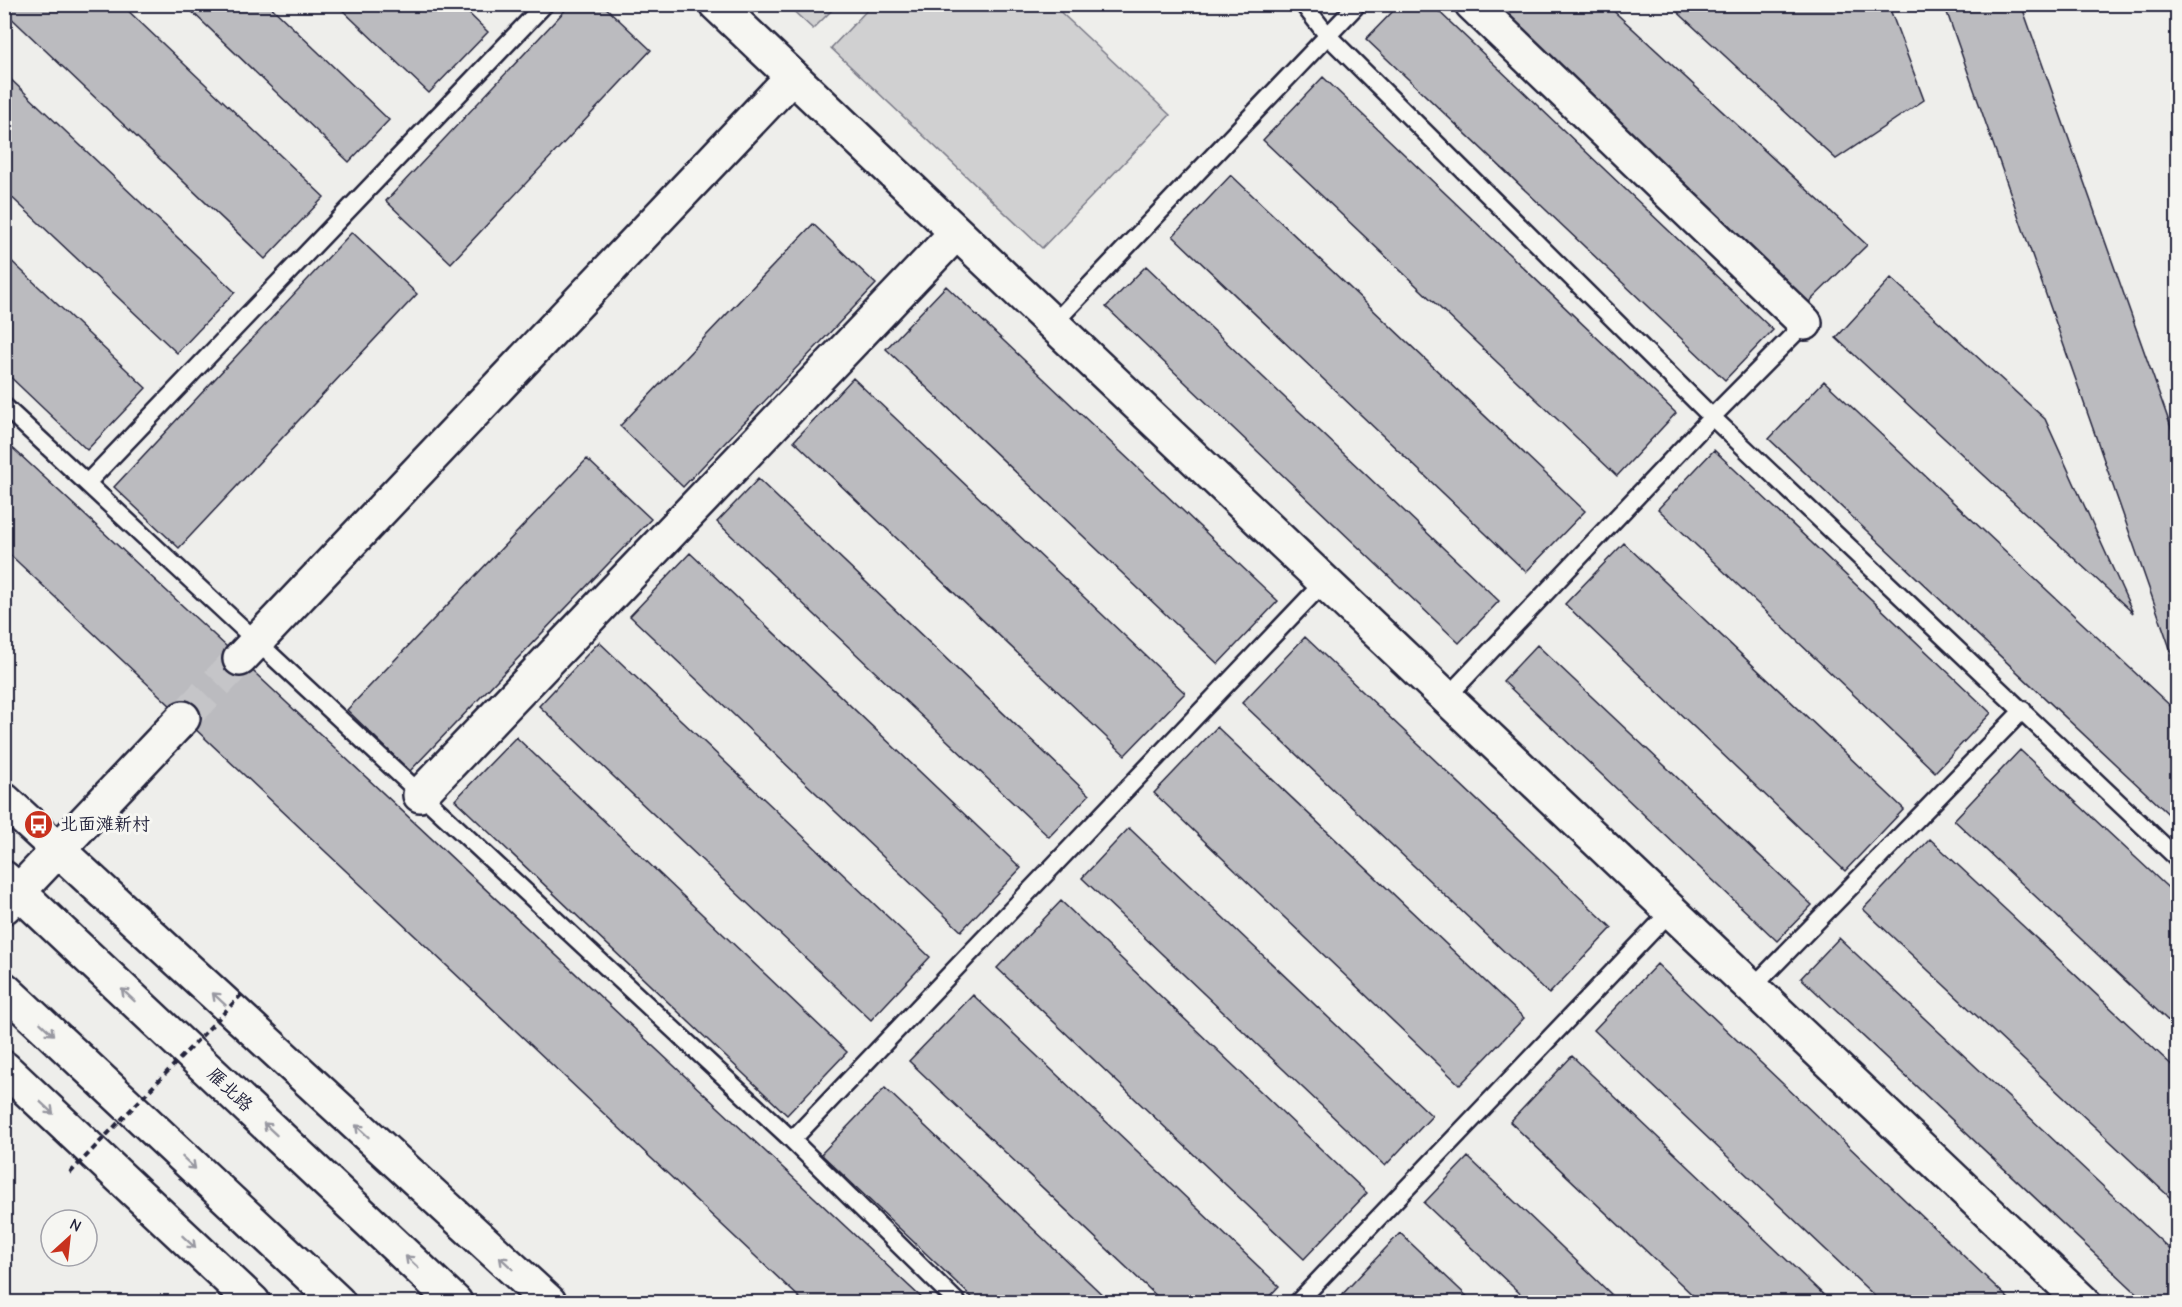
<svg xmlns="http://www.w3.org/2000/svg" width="2182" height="1307" font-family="'Comic Neue','LXGW WenKai TC',sans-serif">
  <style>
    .green { fill: #d0d0d1; stroke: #797986; stroke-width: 1.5 }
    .building { fill: #bbbbbf; stroke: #22223b; stroke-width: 1.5 }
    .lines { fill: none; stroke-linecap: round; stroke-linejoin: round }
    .minor-tunnel { stroke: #c5c5c8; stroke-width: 33; stroke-dasharray: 33 16; stroke-linecap: butt }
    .service-casing { stroke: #22223b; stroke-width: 21 }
    .minor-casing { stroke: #22223b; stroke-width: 38 }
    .primary-casing { stroke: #22223b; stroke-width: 38 }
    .service { stroke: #f6f6f2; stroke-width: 16 }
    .minor { stroke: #f6f6f2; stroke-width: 33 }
    .primary { stroke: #f6f6f2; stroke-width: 33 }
    .path-bridge { stroke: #22223b; stroke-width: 4; stroke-dasharray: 6 4.5; stroke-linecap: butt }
    .oneway { stroke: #9797a0 }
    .labels { text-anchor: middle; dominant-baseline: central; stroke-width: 6; stroke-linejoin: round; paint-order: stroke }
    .poi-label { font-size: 18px; fill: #22223b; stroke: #f6f6f2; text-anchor: start }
    .street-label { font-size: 18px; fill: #22223b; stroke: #f6f6f2 }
  </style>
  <rect width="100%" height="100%" fill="#eeeeeb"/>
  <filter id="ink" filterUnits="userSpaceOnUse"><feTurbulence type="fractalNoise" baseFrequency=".0167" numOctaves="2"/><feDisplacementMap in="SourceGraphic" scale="12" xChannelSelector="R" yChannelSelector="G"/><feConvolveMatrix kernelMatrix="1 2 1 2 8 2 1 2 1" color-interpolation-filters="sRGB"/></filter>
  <g filter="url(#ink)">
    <path class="green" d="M 787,5 L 837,5 L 813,29 Z
      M 872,5 L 1053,5 L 1170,115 L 1042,248 L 831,48 Z"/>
    <path class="building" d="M 4,4 L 121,4 L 324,197 L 265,259 L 4,11 Z
      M 184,4 L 268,4 L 389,120 L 349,162 Z
      M 336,4 L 459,4 L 488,32 L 429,93 Z
      M 571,4 L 602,4 L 651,50 L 451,263 L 386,201 Z
      M 1400,4 L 1431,4 L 1773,330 L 1725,380 L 1366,39 Z
      M 1494,4 L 1606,4 L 1867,245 L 1806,305 Z
      M 1669,4 L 1888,4 L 1924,100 L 1836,159 Z
      M 1944,4 L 2021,4 L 2178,447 L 2178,671 Z
      M 4,73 L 235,292 L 177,353 L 4,190 Z
      M 1323,77 L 1676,413 L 1617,476 L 1263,140 Z
      M 1231,175 L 1585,511 L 1526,572 L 1173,236 Z
      M 813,224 L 876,284 L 683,487 L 620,426 Z
      M 352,232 L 417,294 L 179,548 L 114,487 Z
      M 4,254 L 146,388 L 87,450 L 4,371 Z
      M 1146,266 L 1499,601 L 1459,643 L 1106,307 Z
      M 1891,278 L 2045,419 L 2133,613 L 1836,338 Z
      M 946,286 L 1278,601 L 1218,664 L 886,349 Z
      M 853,378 L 1185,693 L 1125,755 L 794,441 Z
      M 1824,381 L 2178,713 L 2178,823 L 1769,439 Z
      M 4,440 L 240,659 L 926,1302 L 804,1302 L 4,549 Z
      M 1714,450 L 1991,713 L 1935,772 L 1658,509 Z
      M 587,459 L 651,519 L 410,771 L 347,710 Z
      M 758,479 L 1089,795 L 1049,837 L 717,522 Z
      M 1624,543 L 1904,809 L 1845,871 L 1565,604 Z
      M 690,553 L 1021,868 L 961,931 L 630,616 Z
      M 1305,637 L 1612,928 L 1549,994 L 1242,703 Z
      M 599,642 L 930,957 L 871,1020 L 539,706 Z
      M 1537,645 L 1812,905 L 1777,941 L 1503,681 Z
      M 1217,727 L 1524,1018 L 1460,1085 L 1154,793 Z
      M 516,737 L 847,1052 L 787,1115 L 455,800 Z
      M 2020,750 L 2178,897 L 2178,1030 L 1954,820 Z
      M 1129,828 L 1432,1116 L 1385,1166 L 1082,878 Z
      M 1930,839 L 2178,1071 L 2178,1205 L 1863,909 Z
      M 1061,901 L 1367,1193 L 1304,1259 L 997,968 Z
      M 1839,938 L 2178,1257 L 2178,1302 L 2146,1302 L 1801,978 Z
      M 1657,964 L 2012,1302 L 1881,1302 L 1594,1030 Z
      M 973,995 L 1279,1286 L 1264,1302 L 1163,1302 L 909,1061 Z
      M 1572,1056 L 1831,1302 L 1700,1302 L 1510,1122 Z
      M 885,1088 L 1110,1302 L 977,1302 L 821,1154 Z
      M 1468,1157 L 1611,1294 L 1604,1302 L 1529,1302 L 1424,1203 Z
      M 1400,1233 L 1473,1302 L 1342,1302 L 1338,1299 Z"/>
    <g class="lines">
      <path class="minor-tunnel" d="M 183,718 L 240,659"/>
      <defs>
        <path id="service" d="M 1303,4 L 1328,36 L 1712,417 L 2178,859
          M 1053,324 L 1355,7
          M 4,406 L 792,1140 L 957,1302
          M 87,483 L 545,4
          M 1446,698 L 1712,417 L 1805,323
          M 1752,988 L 2023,710
          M 792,1140 L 1324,582
          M 1298,1302 L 1671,911"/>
        <path id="minor" d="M 716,4 L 2083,1302
          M 1472,4 L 1805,323
          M 240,659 L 792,77
          M 420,795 L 956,233
          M 4,800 L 549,1302
          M 4,907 L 183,718
          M 4,1068 L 253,1302"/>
        <path id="primary" d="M 4,878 L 455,1302
          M 4,989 L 338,1302"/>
      </defs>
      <use href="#service" class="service-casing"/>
      <use href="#minor" class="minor-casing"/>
      <use href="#primary" class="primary-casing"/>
      <use href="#service" class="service"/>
      <use href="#minor" class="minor"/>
      <use href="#primary" class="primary"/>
      <path class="path-bridge" d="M 70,1173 L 243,993"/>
    </g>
    <defs><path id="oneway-shaft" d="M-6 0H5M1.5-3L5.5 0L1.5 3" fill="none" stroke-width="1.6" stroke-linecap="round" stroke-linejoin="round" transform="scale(1.5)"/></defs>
    <g class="oneway">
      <use href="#oneway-shaft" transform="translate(128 995) rotate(-137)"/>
      <use href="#oneway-shaft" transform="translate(219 999) rotate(-137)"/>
      <use href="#oneway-shaft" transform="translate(47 1029) rotate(43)"/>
      <use href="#oneway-shaft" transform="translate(47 1108) rotate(43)"/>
      <use href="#oneway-shaft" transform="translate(270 1129) rotate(-137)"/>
      <use href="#oneway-shaft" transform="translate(362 1131) rotate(-137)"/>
      <use href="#oneway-shaft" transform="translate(189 1163) rotate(43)"/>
      <use href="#oneway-shaft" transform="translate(189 1242) rotate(43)"/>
      <use href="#oneway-shaft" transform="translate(412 1262) rotate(-137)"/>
      <use href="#oneway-shaft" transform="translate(506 1263) rotate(-137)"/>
    </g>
  </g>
  <defs>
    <symbol id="bus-disc" viewBox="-11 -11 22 22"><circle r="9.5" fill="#c8321e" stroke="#f6f6f2"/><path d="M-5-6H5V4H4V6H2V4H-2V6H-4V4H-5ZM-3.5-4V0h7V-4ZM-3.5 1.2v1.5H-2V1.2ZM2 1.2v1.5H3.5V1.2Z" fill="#fff"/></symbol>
  </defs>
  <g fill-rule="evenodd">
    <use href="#bus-disc" x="22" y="808" width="33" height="33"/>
  </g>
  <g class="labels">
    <g class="poi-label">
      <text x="60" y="824">北面滩新村</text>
    </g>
    <g class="street-label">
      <text transform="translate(230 1090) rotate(43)">雁北路</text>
    </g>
  </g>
  <rect width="2182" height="1307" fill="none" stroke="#f6f6f2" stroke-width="24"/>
  <rect x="12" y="12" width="2158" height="1283" fill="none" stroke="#22223b" stroke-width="2" filter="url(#ink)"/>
  <g transform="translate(69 1238) rotate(27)"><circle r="28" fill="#f6f6f2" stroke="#a1a1a9" stroke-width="1.5"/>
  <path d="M0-4.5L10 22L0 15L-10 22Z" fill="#c8321e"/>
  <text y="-9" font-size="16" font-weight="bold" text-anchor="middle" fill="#22223b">N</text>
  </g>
</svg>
